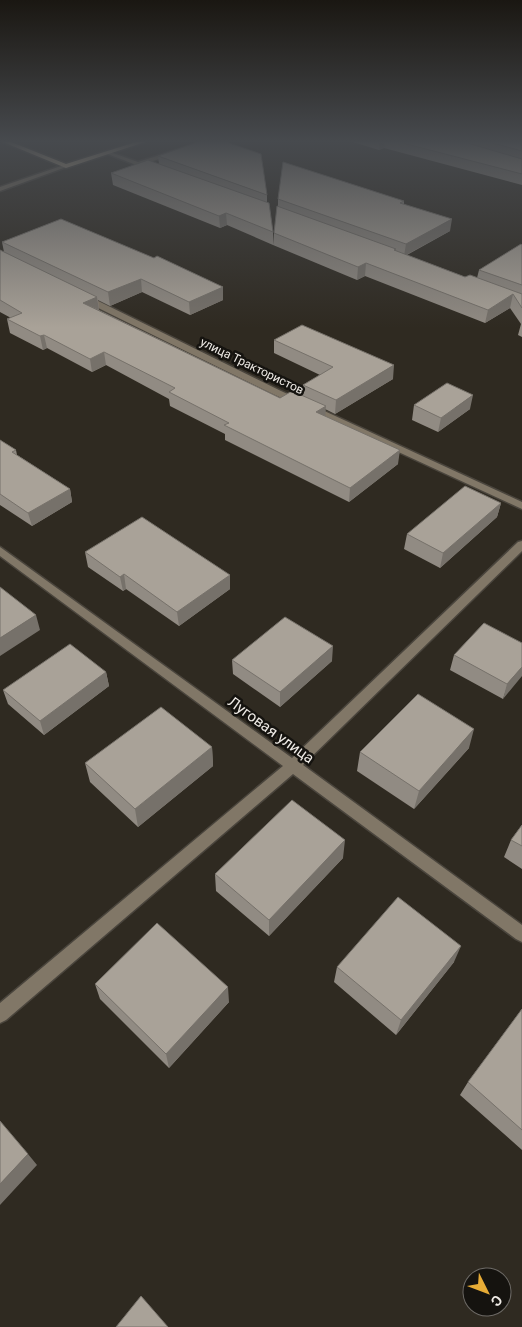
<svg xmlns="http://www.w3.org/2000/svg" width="522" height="1327" font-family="Roboto,sans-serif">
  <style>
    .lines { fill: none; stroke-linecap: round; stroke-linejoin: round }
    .minor-casing { stroke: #4a453d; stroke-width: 3 }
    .major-casing { stroke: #4a453d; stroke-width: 3 }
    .minor { fill: #817767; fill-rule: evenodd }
    .major { fill: #d9c5a3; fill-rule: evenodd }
    .wall { fill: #918b83 }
    .shaded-wall { fill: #76716a }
    .building { fill: #a9a298; stroke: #76716a }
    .labels { text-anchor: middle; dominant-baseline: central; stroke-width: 5; stroke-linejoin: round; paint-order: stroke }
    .far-street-label { font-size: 12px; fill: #efebe6; stroke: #15130f }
    .street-label { font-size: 15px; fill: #efebe6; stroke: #15130f }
  </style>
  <rect width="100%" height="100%" fill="#2f2a21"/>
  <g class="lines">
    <defs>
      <path id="minor" d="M 201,142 L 210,142 L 144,164 L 154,168 L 152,171 L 105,153 L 110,152 L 138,162 Z
        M 64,165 L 69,166 L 0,191 L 0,187 Z
        M 80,295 L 86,295 L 281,391 L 522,502 L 522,509 L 275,395 L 80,299 Z
        M 522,541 L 522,551 L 303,765 L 522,925 L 522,942 L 516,939 L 293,774 L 6,1020 L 0,1023 L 0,1003 L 283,766 L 0,556 L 0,547 L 292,758 L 518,542 Z"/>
      <path id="major" d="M 3,142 L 11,142 L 66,164 L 136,142 L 145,142 L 66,168 Z"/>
    </defs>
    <use href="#minor" class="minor-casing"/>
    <use href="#major" class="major-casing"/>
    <use href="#minor" class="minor"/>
    <use href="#major" class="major"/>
  </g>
  <path class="wall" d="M 353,142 L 522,142 L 522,185 L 384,148 L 379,150 Z
    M 158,156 L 267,195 L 267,202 L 273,232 L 273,245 L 227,225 L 220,228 L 113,185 L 111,173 L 159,164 Z
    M 278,199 L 404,201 L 404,204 L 450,231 L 407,255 L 465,277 L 477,278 L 479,270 L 522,245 L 522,337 L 518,335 L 521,324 L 510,308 L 485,323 L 365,276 L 357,280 L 273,245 L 274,233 L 278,206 Z
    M 2,242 L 223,287 L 223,300 L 190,315 L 142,292 L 110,306 L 98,300 L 99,310 L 280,398 L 302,395 L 303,385 L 320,375 L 274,353 L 274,340 L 393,379 L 335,414 L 325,409 L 325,416 L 398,464 L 349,502 L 225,440 L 225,434 L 170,406 L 169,399 L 106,365 L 92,372 L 47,348 L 43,350 L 10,333 L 7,319 L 11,318 L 0,312 L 0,250 L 4,252 Z
    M 414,405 L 470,409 L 438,432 L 412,420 Z
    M 0,440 L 16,450 L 17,455 L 70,489 L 72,502 L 32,526 L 0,505 Z
    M 501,503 L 497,517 L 440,568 L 404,549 L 407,534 Z
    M 85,552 L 230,575 L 230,589 L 179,626 L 126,589 L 123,591 L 88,567 Z
    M 522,643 L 503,699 L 450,670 L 454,655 Z
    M 232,660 L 332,661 L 280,707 L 233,674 Z
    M 106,672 L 109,686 L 44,735 L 8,704 L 3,690 Z
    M 212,747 L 213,766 L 138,827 L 90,782 L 85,763 Z
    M 469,748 L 414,809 L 357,771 L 360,752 Z
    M 522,825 L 522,869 L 504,857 L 511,840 Z
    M 343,858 L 269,936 L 216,891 L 215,874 Z
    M 454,962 L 396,1035 L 334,982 L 337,967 Z
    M 95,984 L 229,1002 L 169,1068 L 100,999 Z
    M 522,1009 L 522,1150 L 460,1095 L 468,1082 Z"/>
  <path class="shaded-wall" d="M 379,142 L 385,142 L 384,148 L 379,150 Z
    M 226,213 L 227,225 L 220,228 L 219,216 Z
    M 452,219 L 450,231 L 404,256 L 406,244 Z
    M 366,263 L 365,276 L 357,280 L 358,267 Z
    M 141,279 L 142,292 L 110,306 L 108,292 Z
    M 223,287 L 223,300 L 190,315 L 189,302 Z
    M 513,294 L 510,308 L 485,323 L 488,310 Z
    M 97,297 L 99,310 L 83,303 Z
    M 44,335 L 47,348 L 43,350 L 40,336 Z
    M 104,352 L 106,365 L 92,372 L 90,359 Z
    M 394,365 L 393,379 L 335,414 L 336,400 Z
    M 473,395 L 470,409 L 438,432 L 441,418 Z
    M 326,406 L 325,420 L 316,412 Z
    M 400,450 L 398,464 L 349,502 L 350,488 Z
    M 70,489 L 72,502 L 32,526 L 28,513 Z
    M 501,503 L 497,517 L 440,568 L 443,553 Z
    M 124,574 L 126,589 L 123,591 L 120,577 Z
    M 230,575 L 230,589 L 179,626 L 177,612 Z
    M 36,615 L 40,630 L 0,656 L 0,638 Z
    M 333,646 L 332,661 L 280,707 L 280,692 Z
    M 522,667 L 522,676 L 503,699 L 507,684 Z
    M 106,672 L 109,686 L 44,735 L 40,721 Z
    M 474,729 L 469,748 L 414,809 L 419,791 Z
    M 212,747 L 213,766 L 138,827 L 135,809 Z
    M 345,840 L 343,858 L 269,936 L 269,920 Z
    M 461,946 L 454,962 L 396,1035 L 401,1020 Z
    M 228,987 L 229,1002 L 169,1068 L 166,1054 Z
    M 28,1154 L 37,1165 L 0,1205 L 0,1184 Z"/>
  <path class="building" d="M 198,142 L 226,142 L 261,154 L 267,195 L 158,156 Z
    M 399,142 L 464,142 L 522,159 L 522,174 Z
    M 489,142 L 522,142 L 522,151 Z
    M 148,160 L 269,203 L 273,232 L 226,213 L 219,216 L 111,173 Z
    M 283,162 L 404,201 L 400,203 L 452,219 L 406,244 L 278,199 Z
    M 277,206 L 396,249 L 394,250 L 465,277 L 470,275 L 522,294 L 522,308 L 513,294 L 488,310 L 366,263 L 358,267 L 274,233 Z
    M 61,219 L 154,258 L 157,256 L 223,287 L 189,302 L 141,279 L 108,292 L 2,242 Z
    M 521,244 L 522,245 L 522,285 L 479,270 Z
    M 0,250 L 97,297 L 83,303 L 280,398 L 292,391 L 326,406 L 316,412 L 400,450 L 350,488 L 224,425 L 229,423 L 169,392 L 175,388 L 104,352 L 90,359 L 44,335 L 40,336 L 7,319 L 22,313 L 0,300 Z
    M 302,325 L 394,365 L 336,400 L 303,385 L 333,367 L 274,340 Z
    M 447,383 L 473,395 L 441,418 L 414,405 Z
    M 0,440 L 16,450 L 12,452 L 70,489 L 28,513 L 0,494 Z
    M 465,486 L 501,503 L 443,553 L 407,534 Z
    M 142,517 L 230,575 L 177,612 L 124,574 L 120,577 L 85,552 Z
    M 0,587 L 36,615 L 0,638 Z
    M 285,617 L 333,646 L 280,692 L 232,660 Z
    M 484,623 L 522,643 L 522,667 L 507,684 L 454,655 Z
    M 70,644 L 106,672 L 40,721 L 3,690 Z
    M 418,694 L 474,729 L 419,791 L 360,752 Z
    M 161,707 L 212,747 L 135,809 L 85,763 Z
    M 292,800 L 345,840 L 269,920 L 215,874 Z
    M 522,825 L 522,846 L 511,840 Z
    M 398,897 L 461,946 L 401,1020 L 337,967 Z
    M 157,923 L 228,987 L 166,1054 L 95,984 Z
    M 522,1009 L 522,1130 L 468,1082 Z
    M 0,1121 L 28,1154 L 0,1184 Z
    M 141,1296 L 168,1327 L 116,1327 Z"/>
  <linearGradient id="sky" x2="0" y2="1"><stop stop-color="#1a1712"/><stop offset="0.43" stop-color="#474a4e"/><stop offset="1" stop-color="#474a4e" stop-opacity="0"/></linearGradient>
  <rect width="522" height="328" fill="url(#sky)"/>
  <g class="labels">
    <g class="far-street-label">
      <text transform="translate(252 366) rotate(26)">улица Трактористов</text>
    </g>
    <g class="street-label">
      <text transform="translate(271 730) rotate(36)">Луговая улица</text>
    </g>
  </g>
  <g transform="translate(487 1292) rotate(132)"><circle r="24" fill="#15130f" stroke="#6c6965"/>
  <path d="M0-4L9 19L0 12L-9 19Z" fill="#e7ac36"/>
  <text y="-8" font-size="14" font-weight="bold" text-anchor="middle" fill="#efebe6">С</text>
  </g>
</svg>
